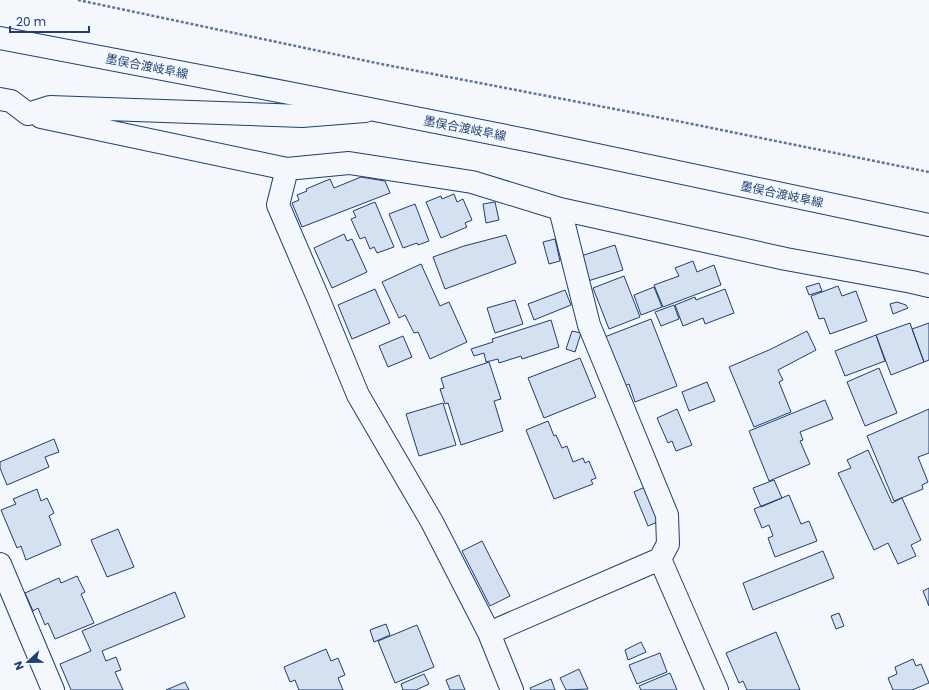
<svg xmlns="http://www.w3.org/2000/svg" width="929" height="690" font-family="Poppins,'Noto Sans JP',sans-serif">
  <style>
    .building { fill: #d5e0f0; stroke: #1d3f73 }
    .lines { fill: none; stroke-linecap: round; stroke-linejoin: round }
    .minor-casing { stroke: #1d3f73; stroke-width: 24 }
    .major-casing { stroke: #1d3f73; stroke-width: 24 }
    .path { stroke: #5e769c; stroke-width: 2.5; stroke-dasharray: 3 2; stroke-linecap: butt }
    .minor { stroke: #f4f7fb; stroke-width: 22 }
    .major { stroke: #f4f7fb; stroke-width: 22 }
    .labels { text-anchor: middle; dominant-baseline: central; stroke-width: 3; stroke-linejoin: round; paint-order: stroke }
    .street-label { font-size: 12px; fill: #1d3f73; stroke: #f4f7fb }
  </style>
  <rect width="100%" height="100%" fill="#f4f7fb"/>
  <path class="building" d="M 361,177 L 385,181 L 390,193 L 302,227 L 292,203 L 299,200 L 297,195 L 307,191 L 306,189 L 330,179 L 334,188 Z
    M 454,194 L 457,202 L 463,199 L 472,220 L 465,223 L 467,227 L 441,238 L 426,202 L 441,196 L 442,199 Z
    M 375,202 L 394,247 L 377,253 L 374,247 L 370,249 L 365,237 L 360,239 L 351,219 L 356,217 L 353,211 Z
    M 495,202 L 499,220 L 486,223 L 483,204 Z
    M 415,204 L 429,241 L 418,245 L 417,243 L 403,248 L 389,214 Z
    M 344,234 L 347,241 L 352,239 L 367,272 L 332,288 L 314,248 Z
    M 506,235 L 516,263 L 445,289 L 433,257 L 464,246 Z
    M 555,239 L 560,261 L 549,264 L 543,242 Z
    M 615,245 L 623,270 L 588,281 L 581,256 Z
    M 693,261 L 697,272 L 714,265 L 721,285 L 663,307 L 654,285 L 679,276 L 675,268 Z
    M 421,264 L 440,306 L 449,302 L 467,342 L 430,359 L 418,332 L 414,333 L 405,315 L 399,318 L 382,282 Z
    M 624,276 L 640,317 L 609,329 L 593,288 Z
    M 819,283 L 822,291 L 809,295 L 806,287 Z
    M 838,286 L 842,296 L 856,291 L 867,321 L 830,334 L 824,318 L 819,319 L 811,296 Z
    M 654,287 L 662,307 L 641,315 L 634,295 Z
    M 375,289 L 390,323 L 352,339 L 338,305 Z
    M 725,289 L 734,313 L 705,324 L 703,318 L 683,326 L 675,305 L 695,297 L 696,300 Z
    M 565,290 L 571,305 L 534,320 L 528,304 Z
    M 515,300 L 523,324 L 495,333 L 487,308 Z
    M 897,302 L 906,305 L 908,308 L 893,314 L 890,304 Z
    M 674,305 L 679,319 L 661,326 L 655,312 Z
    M 651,319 L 677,386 L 635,402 L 629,384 L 621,387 L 602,338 Z
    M 551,320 L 559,347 L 522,359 L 521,356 L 499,363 L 498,359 L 486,362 L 484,353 L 474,356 L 471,349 L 493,342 L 492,339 Z
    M 910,323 L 924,362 L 891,375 L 876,335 Z
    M 929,323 L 929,360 L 924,362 L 912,329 Z
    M 572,331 L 581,333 L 575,352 L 566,349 Z
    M 807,331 L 816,350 L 778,370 L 783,380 L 779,382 L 791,412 L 754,427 L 729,367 L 769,350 Z
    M 876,335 L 885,361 L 845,376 L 835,351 Z
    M 403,336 L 412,357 L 388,367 L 379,346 Z
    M 580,358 L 596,397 L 544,418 L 528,378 Z
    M 489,362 L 501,399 L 494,401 L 503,431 L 461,445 L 448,403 L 445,404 L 440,389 L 444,388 L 441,378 Z
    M 879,368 L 897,413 L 865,426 L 847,382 Z
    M 707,382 L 715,401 L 689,411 L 682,392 Z
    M 825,400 L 833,419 L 800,432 L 803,440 L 800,441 L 810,464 L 769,481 L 749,431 Z
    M 443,403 L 456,445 L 419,456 L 406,414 Z
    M 677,409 L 692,445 L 676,451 L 672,441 L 668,443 L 657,418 Z
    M 929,409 L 929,453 L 918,457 L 928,482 L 922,485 L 923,489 L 894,501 L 867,436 Z
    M 548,421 L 554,436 L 556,435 L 562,448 L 567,446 L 573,462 L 583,458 L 585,463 L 589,461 L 596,478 L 591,480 L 593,484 L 554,499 L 526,430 Z
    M 54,439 L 59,452 L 45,457 L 49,467 L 7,485 L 0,468 L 0,462 Z
    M 868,450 L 892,503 L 902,498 L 921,540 L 911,545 L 916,556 L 898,564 L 888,543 L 874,550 L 838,473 L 851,468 L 847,460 Z
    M 774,480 L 782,498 L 761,507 L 753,488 Z
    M 647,486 L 662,520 L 648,526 L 634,492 Z
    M 37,489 L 41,501 L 47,498 L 54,513 L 49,516 L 61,545 L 26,560 L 21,546 L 17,548 L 1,510 L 16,504 L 13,499 Z
    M 789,495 L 801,524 L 809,521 L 817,541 L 775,557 L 768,538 L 773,536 L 769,525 L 762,528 L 754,509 Z
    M 118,529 L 134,567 L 107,577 L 91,540 Z
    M 482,541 L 510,596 L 490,606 L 462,551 Z
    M 823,551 L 834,578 L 753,610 L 743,583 Z
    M 77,576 L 85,592 L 81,594 L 94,623 L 55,639 L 48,623 L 45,625 L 38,608 L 33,611 L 25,593 L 59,578 L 61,583 Z
    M 929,588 L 929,606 L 923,591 Z
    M 175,592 L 185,617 L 102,651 L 106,661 L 116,657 L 121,670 L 115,672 L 123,690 L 71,690 L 60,664 L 91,651 L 82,631 Z
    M 839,613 L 844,626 L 836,629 L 831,616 Z
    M 386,624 L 390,635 L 374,642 L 370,630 Z
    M 417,625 L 434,667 L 395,683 L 378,641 Z
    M 776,632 L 800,690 L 747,690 L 743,681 L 739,683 L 726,653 Z
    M 641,642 L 646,652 L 628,660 L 625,650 Z
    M 326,649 L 331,661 L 338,658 L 345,675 L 338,678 L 343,690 L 299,690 L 295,680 L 290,682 L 284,667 Z
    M 660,653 L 667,672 L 637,684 L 629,665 Z
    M 913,659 L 916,666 L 921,664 L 929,683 L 912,690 L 893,690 L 888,678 L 897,674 L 895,667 Z
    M 579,669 L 588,689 L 566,690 L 560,678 Z
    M 670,673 L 677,690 L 641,690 L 639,686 Z
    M 424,674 L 429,684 L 416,690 L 403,690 L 401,684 Z
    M 459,675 L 465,690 L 450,690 L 446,680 Z
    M 551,679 L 555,690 L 531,690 L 530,688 Z
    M 185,682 L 189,690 L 166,690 Z"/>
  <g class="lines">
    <defs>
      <path id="minor" d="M 0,99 L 11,101 L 28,114 L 50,107 L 302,116 L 365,111
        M 41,117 L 287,169
        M 660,559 L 717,690
        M 0,564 L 53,690
        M 489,633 L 660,559 L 668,544 L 667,515 L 589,325 L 560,209
        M 512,690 L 489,633 L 432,522 L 358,395 L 318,298 L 278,205 L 287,169 L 349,163 L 472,182 L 560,209 L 786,259 L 912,282 L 929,286"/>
      <path id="major" d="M 0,38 L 289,93 L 531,141 L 929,225"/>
    </defs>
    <use href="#minor" class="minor-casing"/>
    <use href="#major" class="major-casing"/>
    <path class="path" d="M 78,0 L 381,64 L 677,121 L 929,172"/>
    <use href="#minor" class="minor"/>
    <use href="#major" class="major"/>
  </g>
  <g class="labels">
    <g class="street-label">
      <text transform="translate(147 66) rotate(11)">墨俣合渡岐阜線</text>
      <text transform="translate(465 128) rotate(11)">墨俣合渡岐阜線</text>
      <text transform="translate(782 194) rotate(12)">墨俣合渡岐阜線</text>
    </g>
  </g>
  <g transform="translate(28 662) rotate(248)" stroke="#f4f7fb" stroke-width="3" paint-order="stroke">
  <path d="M0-3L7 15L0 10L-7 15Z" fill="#1d3f73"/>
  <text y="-6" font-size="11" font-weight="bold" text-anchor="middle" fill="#1d3f73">N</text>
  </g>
  <path d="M10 26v6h79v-6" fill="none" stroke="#1d3f73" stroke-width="2"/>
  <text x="16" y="26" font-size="12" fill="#1d3f73" stroke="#f4f7fb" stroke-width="3" paint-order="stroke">20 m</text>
</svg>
